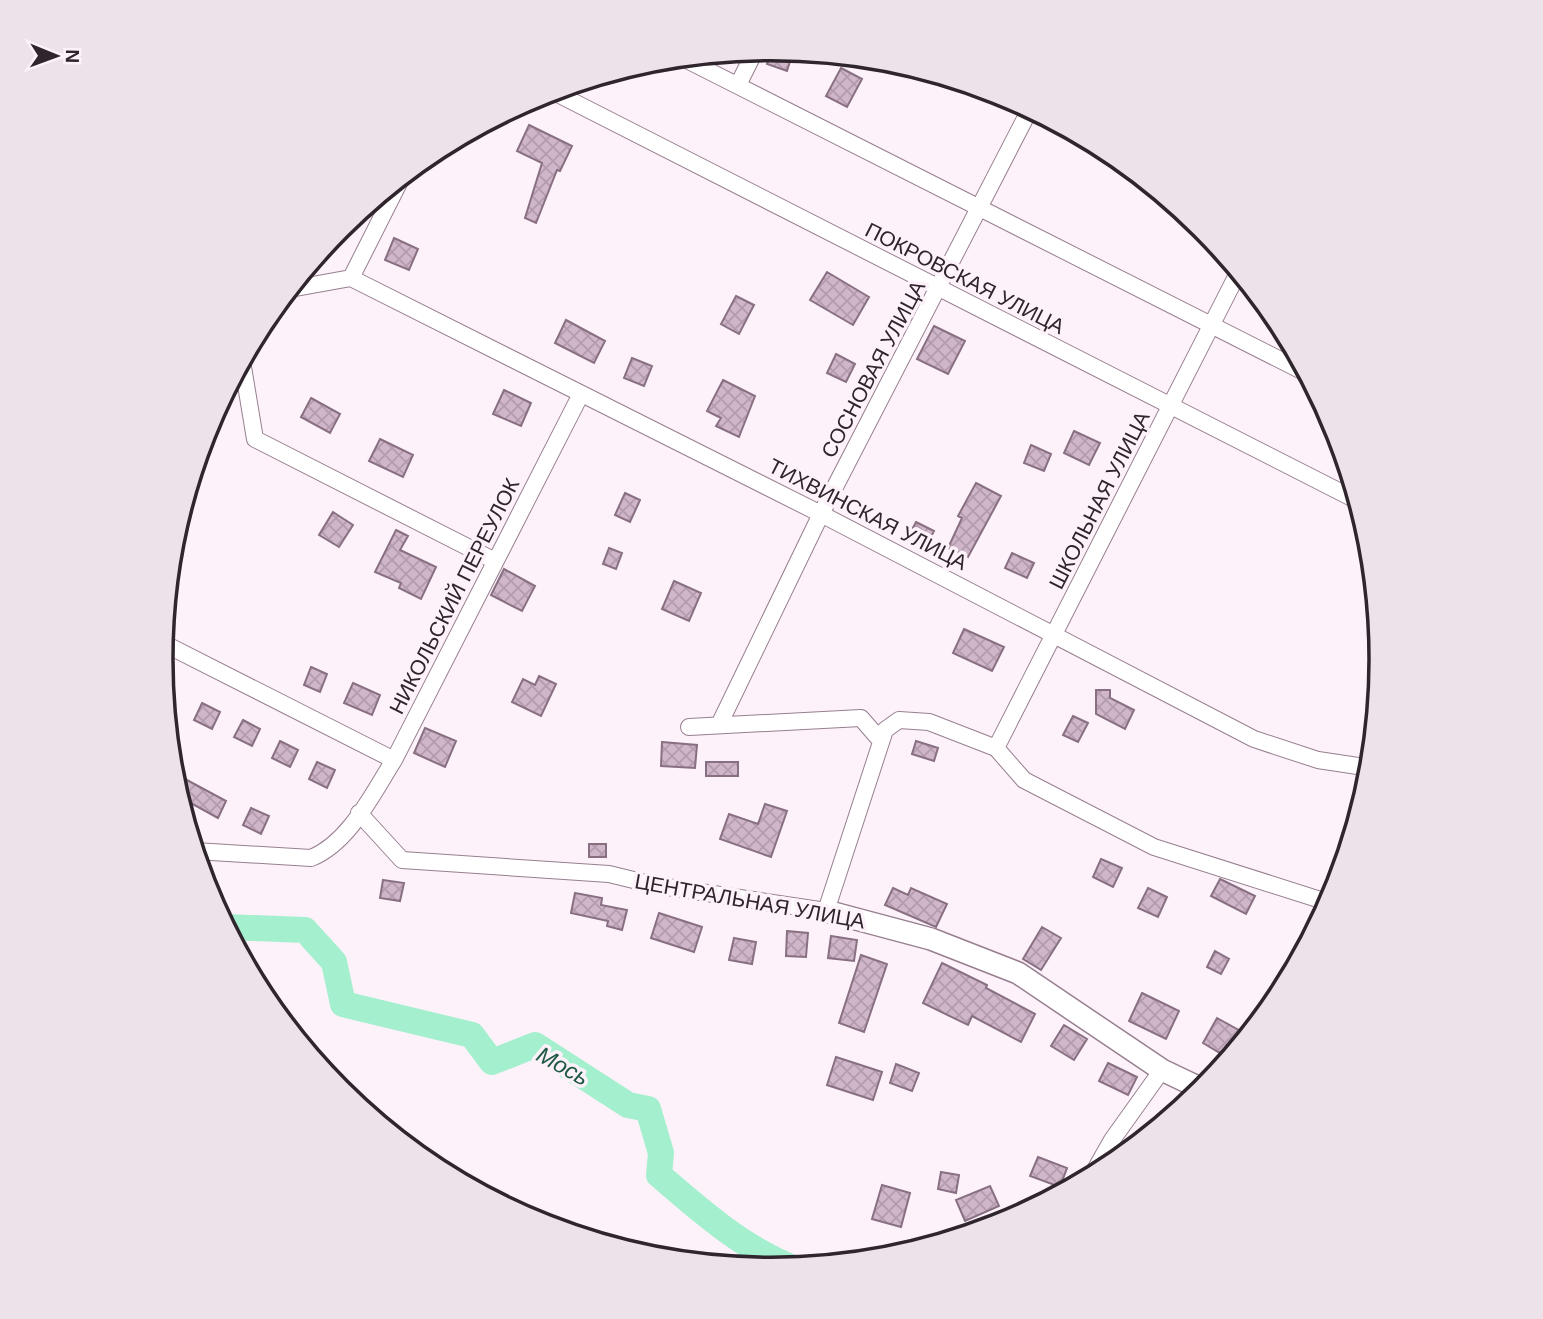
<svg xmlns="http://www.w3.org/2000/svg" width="1543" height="1319" font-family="Helvetica,sans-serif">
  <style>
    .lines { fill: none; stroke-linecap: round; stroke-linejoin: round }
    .river { stroke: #a3efce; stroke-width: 26 }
    .building { fill: url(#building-cross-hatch); stroke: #887082; stroke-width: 2 }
    .minor-casing { stroke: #977f90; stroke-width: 18 }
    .tertiary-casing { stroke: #977f90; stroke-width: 24 }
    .minor { stroke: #fff; stroke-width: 16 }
    .tertiary { stroke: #fff; stroke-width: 21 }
    .labels { text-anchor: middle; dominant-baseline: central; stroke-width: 7; stroke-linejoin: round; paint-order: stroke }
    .street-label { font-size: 21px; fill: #2f252c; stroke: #fdf2fa }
    .water-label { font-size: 23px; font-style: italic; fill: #1d5842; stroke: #fdf2fa }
    .rim { fill: none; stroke: #2f252c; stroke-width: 3.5 }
  </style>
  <defs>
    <pattern id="building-cross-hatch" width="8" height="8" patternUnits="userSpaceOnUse" patternTransform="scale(1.75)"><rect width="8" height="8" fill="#d0b6c9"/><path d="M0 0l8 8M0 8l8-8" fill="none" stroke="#b39cad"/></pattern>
  </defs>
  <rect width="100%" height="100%" fill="#fdf2fa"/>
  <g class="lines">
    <path class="river" d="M 226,927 L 305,930 L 334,962 L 343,1004 L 472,1035 L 492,1062 L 535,1045 L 628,1105 L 648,1109 L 661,1153 L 659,1175 C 701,1211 741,1247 793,1268"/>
  </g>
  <path class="building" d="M 771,52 L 791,58 L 787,71 L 767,64 Z
    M 841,68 L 862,79 L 847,107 L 826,96 Z
    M 529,125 L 572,146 L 560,171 L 557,170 L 536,223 L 525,218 L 542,163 L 517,151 Z
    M 394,238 L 418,249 L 409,270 L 385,260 Z
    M 827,272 L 869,297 L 853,325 L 810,300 Z
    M 736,296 L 754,305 L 739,334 L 721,324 Z
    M 566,320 L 605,341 L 594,363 L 555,343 Z
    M 934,326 L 965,341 L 948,374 L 917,359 Z
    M 836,354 L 855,364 L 846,382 L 827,373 Z
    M 632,358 L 652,366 L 644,386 L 624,378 Z
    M 723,380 L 755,396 L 739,437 L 716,426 L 721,418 L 707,411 Z
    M 504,390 L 531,403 L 521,426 L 493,414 Z
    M 311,398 L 340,414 L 330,433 L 301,417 Z
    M 1074,431 L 1100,443 L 1089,465 L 1064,453 Z
    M 380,439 L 413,455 L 403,477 L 369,461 Z
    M 1031,445 L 1051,454 L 1044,471 L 1024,463 Z
    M 976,483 L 1001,496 L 968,557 L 948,548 L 962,518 L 958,516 Z
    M 625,493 L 640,500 L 630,522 L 615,515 Z
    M 333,512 L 353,525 L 339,547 L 319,535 Z
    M 916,522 L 934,531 L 926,546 L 908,537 Z
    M 396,530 L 408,536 L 400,550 L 436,567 L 421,599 L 399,588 L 401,583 L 375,572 Z
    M 609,548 L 622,553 L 616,569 L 603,564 Z
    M 1012,553 L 1034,563 L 1027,578 L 1005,568 Z
    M 504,569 L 535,586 L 522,611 L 491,595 Z
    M 674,581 L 701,593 L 689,621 L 662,609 Z
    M 964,629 L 1004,647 L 992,671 L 953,653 Z
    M 311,667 L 327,674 L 320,692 L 304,685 Z
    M 539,676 L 556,684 L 541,716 L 512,702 L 523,679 L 535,685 Z
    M 353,683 L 380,695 L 372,715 L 344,703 Z
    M 1096,690 L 1110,690 L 1110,698 L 1134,710 L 1125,729 L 1096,714 Z
    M 202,703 L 220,712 L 212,729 L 194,720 Z
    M 1073,716 L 1088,723 L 1078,742 L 1063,735 Z
    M 243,720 L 260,729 L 252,746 L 234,737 Z
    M 425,728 L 456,741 L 445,767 L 414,753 Z
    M 280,741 L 298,750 L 290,767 L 272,758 Z
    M 916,741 L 938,748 L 934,761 L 912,754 Z
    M 662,742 L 697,745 L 695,768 L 661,766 Z
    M 317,762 L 335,770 L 327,788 L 309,779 Z
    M 706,762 L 738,762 L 738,776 L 706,776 Z
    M 172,772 L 226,801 L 218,818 L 178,796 Z
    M 765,804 L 787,811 L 771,857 L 720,839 L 729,814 L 758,824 Z
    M 251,808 L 269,816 L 261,834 L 243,825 Z
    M 589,844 L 606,844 L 606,857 L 589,857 Z
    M 1101,859 L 1122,868 L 1113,887 L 1093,877 Z
    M 1220,879 L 1255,896 L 1246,914 L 1211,896 Z
    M 383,880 L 404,883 L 400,901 L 380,898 Z
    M 893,888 L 908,895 L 911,888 L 947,904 L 936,927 L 885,905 Z
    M 1148,888 L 1167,897 L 1158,917 L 1138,908 Z
    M 575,893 L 602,898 L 601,905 L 627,910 L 622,930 L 607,926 L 608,921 L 571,913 Z
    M 659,913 L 702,927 L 694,952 L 651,938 Z
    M 1042,927 L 1061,938 L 1041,970 L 1023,959 Z
    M 787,931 L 808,933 L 806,957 L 786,956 Z
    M 831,936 L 857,940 L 854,961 L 828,958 Z
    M 734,938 L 756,942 L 752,964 L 729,960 Z
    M 1215,951 L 1229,959 L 1221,974 L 1207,967 Z
    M 861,955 L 887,964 L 864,1032 L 839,1023 Z
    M 942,963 L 987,985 L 986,988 L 1035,1014 L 1021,1042 L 972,1016 L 968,1025 L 923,1003 Z
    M 1142,993 L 1179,1011 L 1166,1039 L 1129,1021 Z
    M 1217,1018 L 1244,1033 L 1230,1059 L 1203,1043 Z
    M 1064,1025 L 1087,1039 L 1074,1060 L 1051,1046 Z
    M 836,1057 L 882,1072 L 873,1100 L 827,1085 Z
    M 1108,1063 L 1137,1077 L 1128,1095 L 1099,1081 Z
    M 896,1064 L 919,1073 L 912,1091 L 890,1083 Z
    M 1038,1157 L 1067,1168 L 1060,1187 L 1030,1176 Z
    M 941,1172 L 959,1175 L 956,1193 L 938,1189 Z
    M 882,1185 L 910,1193 L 901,1227 L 872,1219 Z
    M 990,1186 L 999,1206 L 965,1221 L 956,1200 Z"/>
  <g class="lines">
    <defs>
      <path id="minor" d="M 683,58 L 1308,374
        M 738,85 L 755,51
        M 552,91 L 1358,501
        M 351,278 L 821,514 L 1254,739 L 1318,760 L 1371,768
        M 351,278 L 402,177
        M 290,289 L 351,278
        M 242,361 L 255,439 L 495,561
        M 163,643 L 394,760
        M 719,725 L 821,514 L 1030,109
        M 689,727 L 861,718 L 880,740
        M 996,748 L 1239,271
        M 359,813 L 402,860 L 609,874 L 654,885 L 826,911 L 885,730 L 899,720 L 929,722 L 996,748 L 1024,780 L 1154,847 L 1330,903
        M 195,851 L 311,858 C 349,843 373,793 394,760 L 581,394
        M 1091,1177 L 1112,1140 L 1162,1070"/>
      <path id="tertiary" d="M 826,911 L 931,939 L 1018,973 L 1162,1070 L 1204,1090"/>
    </defs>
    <use href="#minor" class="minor-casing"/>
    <use href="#tertiary" class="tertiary-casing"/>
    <use href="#minor" class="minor"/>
    <use href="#tertiary" class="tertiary"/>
  </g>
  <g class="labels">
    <g class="street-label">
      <text transform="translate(965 278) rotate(27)">ПОКРОВСКАЯ УЛИЦА</text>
      <text transform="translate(873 369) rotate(-62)">СОСНОВАЯ УЛИЦА</text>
      <text transform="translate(1099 500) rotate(-63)">ШКОЛЬНАЯ УЛИЦА</text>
      <text transform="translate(868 514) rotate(27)">ТИХВИНСКАЯ УЛИЦА</text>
      <text transform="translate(454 596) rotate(-63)">НИКОЛЬСКИЙ ПЕРЕУЛОК</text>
      <text transform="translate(750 901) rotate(10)">ЦЕНТРАЛЬНАЯ УЛИЦА</text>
    </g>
    <g class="water-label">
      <text transform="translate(563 1066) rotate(29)">Мось</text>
    </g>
  </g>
  <path d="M0 0H1543V1319H0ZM173 659a598 598 0 1 1 1196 0a598 598 0 1 1-1196 0Z" fill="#ede2ea" fill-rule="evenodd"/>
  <path class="rim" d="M173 659a598 598 0 1 1 1196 0a598 598 0 1 1-1196 0Z"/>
  <g transform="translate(56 56) rotate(91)" stroke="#fdf2fa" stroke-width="5" paint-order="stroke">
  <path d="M0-5L12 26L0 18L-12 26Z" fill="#2f252c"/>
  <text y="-10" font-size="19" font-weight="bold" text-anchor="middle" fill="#2f252c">N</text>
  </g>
</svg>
